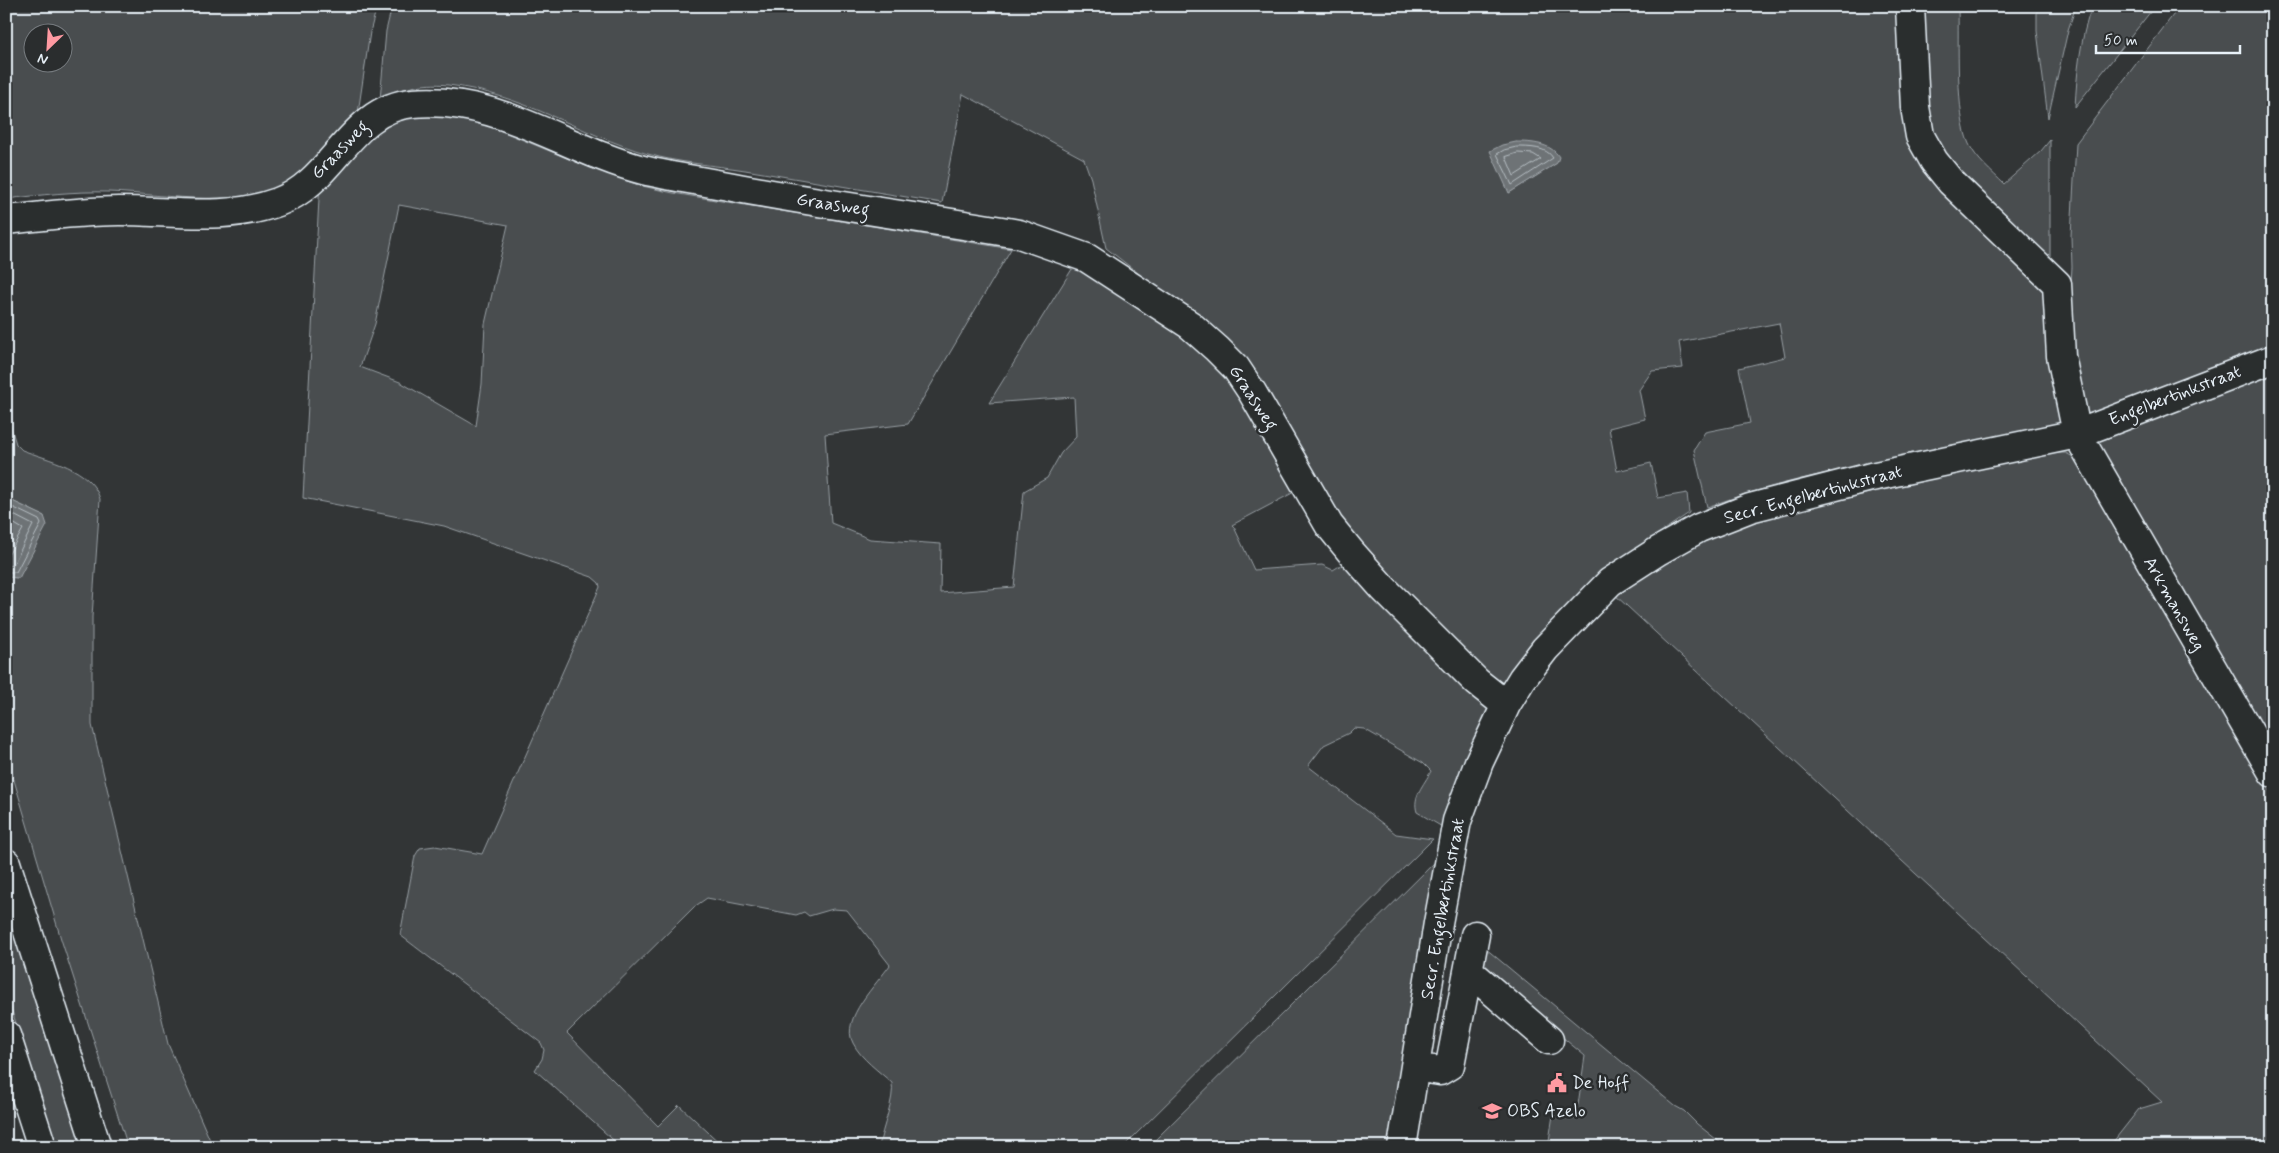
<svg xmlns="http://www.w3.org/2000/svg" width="2279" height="1153" font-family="Mynerve,sans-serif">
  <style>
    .green { fill: #494d4f; stroke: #989fa4; fill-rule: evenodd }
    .water { fill: #6e7376; stroke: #9fa5aa }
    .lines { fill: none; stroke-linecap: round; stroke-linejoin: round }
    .shore { stroke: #b7bfc4; stroke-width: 1 }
    .minor-casing { stroke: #e8f1f8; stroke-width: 31 }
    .highway-casing { stroke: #e8f1f8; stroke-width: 31 }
    .minor { stroke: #2a2d2e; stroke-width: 28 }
    .highway { stroke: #2a2d2e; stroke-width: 28 }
    .labels { text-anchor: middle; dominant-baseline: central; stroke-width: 5; stroke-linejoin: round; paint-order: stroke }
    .street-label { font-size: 18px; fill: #e8f1f8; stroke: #2a2d2e }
    .poi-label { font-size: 18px; fill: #e8f1f8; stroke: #2a2d2e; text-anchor: start }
  </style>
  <rect width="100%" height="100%" fill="#323536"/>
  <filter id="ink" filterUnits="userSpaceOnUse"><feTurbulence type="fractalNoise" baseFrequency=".02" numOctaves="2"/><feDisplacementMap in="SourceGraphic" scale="10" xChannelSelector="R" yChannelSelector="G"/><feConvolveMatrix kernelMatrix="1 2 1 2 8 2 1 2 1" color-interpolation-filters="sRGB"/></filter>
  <g filter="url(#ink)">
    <path class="green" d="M 6,6 L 377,6 L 370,32 L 358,113 L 298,176 C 249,212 167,194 109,192 C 74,191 40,195 6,199 ZM 32,32 L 62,32 L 62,62 L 32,62 Z
      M 392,6 L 1899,6 L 1907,122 L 2045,287 L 2063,424 C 1945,455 1822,465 1707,507 L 1694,450 L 1705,432 L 1750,423 L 1739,368 L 1785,357 L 1779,323 L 1679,342 L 1683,368 L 1652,371 L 1639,390 L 1645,419 L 1609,428 L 1617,471 L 1651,463 L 1658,498 L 1687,493 L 1689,513 L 1627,555 L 1509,691 L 1455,650 L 1341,521 L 1215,333 L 1106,248 L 1091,179 L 1084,159 L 963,94 L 942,203 C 877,192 811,181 745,170 C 713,165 679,163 648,154 C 580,134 520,93 448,85 C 421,82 403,88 380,100 L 386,31 ZM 1516,142 L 1557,163 L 1509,193 Z
      M 1916,6 L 1958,6 C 1959,41 1955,114 1969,144 C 1976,159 1992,172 2004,184 L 2041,151 L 2050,140 L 2050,258 L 2032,245 L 1983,204 L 1923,127 Z
      M 2037,6 L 2076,6 L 2068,30 L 2048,118 L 2037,31 Z
      M 2092,6 L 2155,6 L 2075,107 C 2077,73 2080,39 2092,6 Z
      M 2180,6 L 2273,6 L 2273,349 L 2088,417 L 2075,377 L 2069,317 L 2072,267 L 2071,236 L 2076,143 Z
      M 424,114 L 475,120 L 581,164 L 638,185 L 673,193 L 1011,249 L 908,424 L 825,434 L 831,523 L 870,539 L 941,544 L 940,593 L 1014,587 L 1024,491 L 1047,478 L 1061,453 L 1076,437 L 1074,397 L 989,403 L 1077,261 L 1198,343 L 1229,375 L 1300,489 L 1232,525 L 1234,527 L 1254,570 L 1322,565 L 1333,570 L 1349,560 L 1498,710 L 1444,828 L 1417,812 C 1412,796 1424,785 1431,771 L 1423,763 L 1364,729 L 1354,728 L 1349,733 L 1324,745 L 1308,766 L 1396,834 L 1433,839 L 1123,1147 L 879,1147 C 882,1128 895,1099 892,1083 C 879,1071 861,1059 853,1043 C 840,1019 877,984 890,965 L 847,910 L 833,909 L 809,916 L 804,912 L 796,915 L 707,898 L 694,907 L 567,1033 L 658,1126 L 679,1105 L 724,1147 L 621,1147 L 535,1070 L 542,1059 L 544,1050 L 541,1043 L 400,935 L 415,856 L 420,848 L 435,846 L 482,854 L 600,587 L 599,583 L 592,577 L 444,526 L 303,498 L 320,180 L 391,119 ZM 399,205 L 508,225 L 485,324 L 482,384 L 476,426 L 400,382 L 360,367 L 375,324 Z
      M 2273,374 L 2273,749 L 2095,441 Z
      M 6,411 L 16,444 L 22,450 C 48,460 91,468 100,499 L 92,617 L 92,725 L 168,1044 L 213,1147 L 128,1147 L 61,939 L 6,753 L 6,577 L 19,578 L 44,516 L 6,498 Z
      M 2047,453 L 2066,453 L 2080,461 L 2273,796 L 2273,1147 L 2109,1147 L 2139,1109 L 2162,1102 L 1614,594 L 1689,543 L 1768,516 Z
      M 1446,851 L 1389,1147 L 1148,1147 Z
      M 6,911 L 82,1147 L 57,1147 L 6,993 Z
      M 1473,938 L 1675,1106 L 1684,1111 L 1697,1124 L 1726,1147 L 1548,1147 L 1553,1115 L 1576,1119 L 1585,1056 L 1477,966 Z"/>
    <path class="water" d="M 1516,142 C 1531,142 1551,143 1559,157 L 1557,163 L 1509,193 L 1490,151 L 1502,145 Z
      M 6,498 L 44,516 L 47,525 L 19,578 L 6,577 Z"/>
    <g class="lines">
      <path class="shore" d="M 1517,147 C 1529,147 1547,147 1553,158 L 1512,185 L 1497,154 L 1504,150 Z
        M 1518,153 L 1533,154 L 1541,159 L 1514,176 L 1506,157 Z
        M 6,504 L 39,520 L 41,524 L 16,572 L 6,572
        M 6,511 L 33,525 L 13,565 L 6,566
        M 6,519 L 23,529 L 6,559"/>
      <defs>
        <path id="minor" d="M 1910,6 L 1915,107 L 1920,136 L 1934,161 L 1951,182 L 2057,284 L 2061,356 L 2077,434 L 2273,773
          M 6,220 C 44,216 81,211 119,211 C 172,211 226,221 278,202 C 334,182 350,108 413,103 C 497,95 566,150 643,170 C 672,177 703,181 733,187 C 828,205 924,218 1019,234 L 1087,258 L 1190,325 L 1217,349 L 1236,368 L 1252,392 L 1329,525 L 1351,552 L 1383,588 L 1477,682 L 1506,705
          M 1469,971 L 1549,1040
          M 1415,1067 L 1440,1071 L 1450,1065 L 1475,935
          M 1402,1147 L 1438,923 L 1457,821 L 1479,762 L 1506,705 L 1522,679 L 1545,649 L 1610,582 L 1658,551 L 1699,528 L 1750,508 L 1871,477 L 2077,434 L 2273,359"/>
        <path id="highway" d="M 6,863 L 97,1147
          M 6,1035 L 42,1147"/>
      </defs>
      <use href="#minor" class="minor-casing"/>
      <use href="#highway" class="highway-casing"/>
      <use href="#minor" class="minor"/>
      <use href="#highway" class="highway"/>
    </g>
  </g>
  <defs>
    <symbol id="civic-bare" viewBox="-9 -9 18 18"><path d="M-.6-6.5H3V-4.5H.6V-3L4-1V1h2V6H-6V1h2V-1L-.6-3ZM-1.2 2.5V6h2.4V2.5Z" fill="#ff9aa2" stroke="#2a2d2e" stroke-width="2.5" paint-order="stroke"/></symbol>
    <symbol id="school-bare" viewBox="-9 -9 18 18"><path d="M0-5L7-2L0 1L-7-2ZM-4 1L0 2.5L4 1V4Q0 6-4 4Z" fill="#ff9aa2" stroke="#2a2d2e" stroke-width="2.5" paint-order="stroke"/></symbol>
  </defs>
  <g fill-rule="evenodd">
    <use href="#civic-bare" x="1543" y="1069" width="28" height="28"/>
    <use href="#school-bare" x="1478" y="1097" width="28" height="28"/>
  </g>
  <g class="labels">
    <g class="street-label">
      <text transform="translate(340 150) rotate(-46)">Graasweg</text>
      <text transform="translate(833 205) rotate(9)">Graasweg</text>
      <text transform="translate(2175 396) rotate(-21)">Engelbertinkstraat</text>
      <text transform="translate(1253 398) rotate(57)">Graasweg</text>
      <text transform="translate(1813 495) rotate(-15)">Secr. Engelbertinkstraat</text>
      <text transform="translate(2174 604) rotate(60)">Arkmansweg</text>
      <text transform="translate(1443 909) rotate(-80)">Secr. Engelbertinkstraat</text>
    </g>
    <g class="poi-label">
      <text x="1572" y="1083">De Hoff</text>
      <text x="1507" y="1111">OBS Azelo</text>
    </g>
  </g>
  <rect width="2279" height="1153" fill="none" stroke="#2a2d2e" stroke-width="25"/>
  <rect x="12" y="12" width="2254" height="1128" fill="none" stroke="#e8f1f8" stroke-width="2" filter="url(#ink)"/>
  <g transform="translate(48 48) rotate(205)"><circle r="24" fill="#2a2d2e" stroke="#767b7f"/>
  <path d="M0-4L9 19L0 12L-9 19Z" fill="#ff9aa2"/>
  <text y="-8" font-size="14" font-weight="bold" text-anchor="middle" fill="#e8f1f8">N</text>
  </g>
  <path d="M2096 45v8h144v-8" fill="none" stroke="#e8f1f8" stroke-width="2.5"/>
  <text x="2104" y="45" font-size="15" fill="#e8f1f8" stroke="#2a2d2e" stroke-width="4" paint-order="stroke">50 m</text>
</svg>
